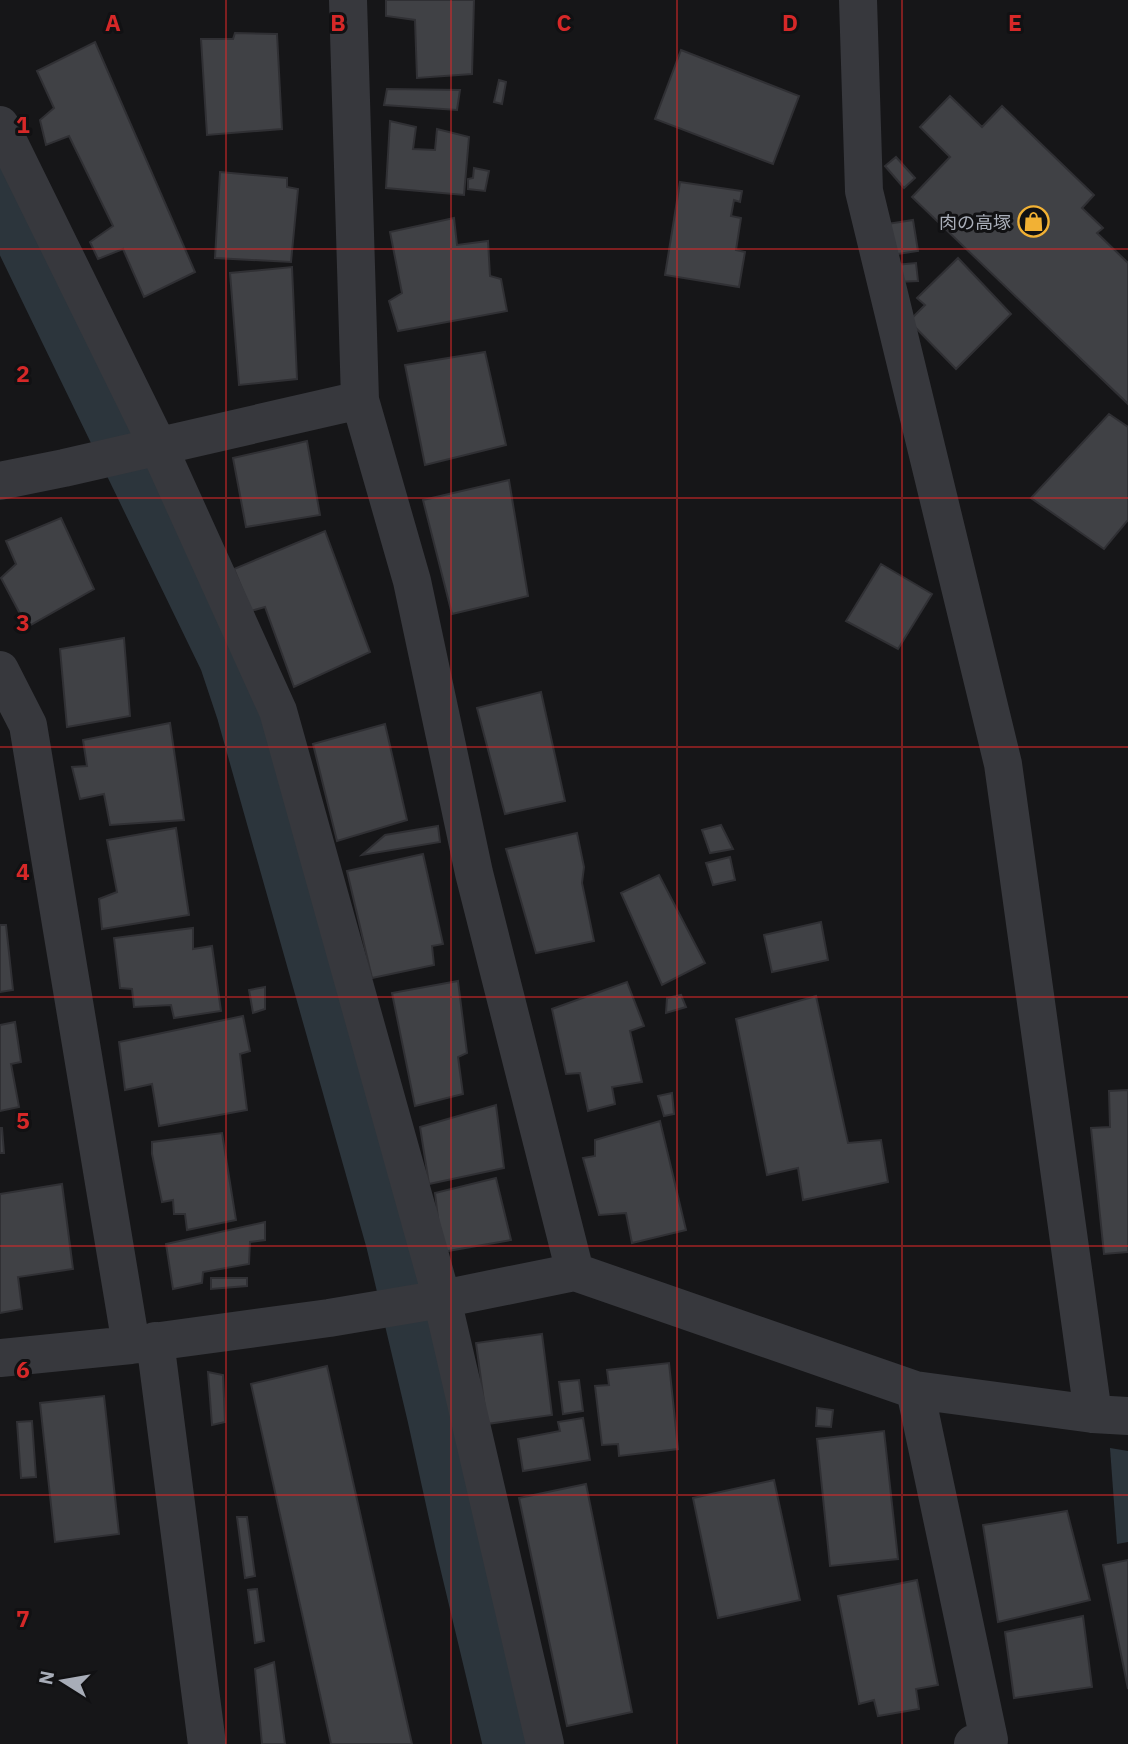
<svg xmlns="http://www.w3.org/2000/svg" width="1128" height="1744" font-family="'IBM Plex Sans','Noto Sans JP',sans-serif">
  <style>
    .water { fill: #2c353c }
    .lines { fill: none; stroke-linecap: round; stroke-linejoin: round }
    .canal { stroke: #2c353c; stroke-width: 58 }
    .building { fill: #404145; stroke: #303034; stroke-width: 2 }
    .minor { stroke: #37383d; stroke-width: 38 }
    .grid { fill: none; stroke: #d62828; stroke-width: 2; stroke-opacity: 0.55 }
    .labels { text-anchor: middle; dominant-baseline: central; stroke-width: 6; stroke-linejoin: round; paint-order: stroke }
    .poi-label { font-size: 18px; fill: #a8adb8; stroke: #111113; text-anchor: end }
    .grid-label { font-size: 23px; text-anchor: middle; font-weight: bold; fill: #d62828; stroke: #111113; stroke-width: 6; stroke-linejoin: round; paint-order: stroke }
  </style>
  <rect width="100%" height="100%" fill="#161618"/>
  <path class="water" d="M 1110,1448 L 1128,1451 L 1128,1542 L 1117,1544 Z"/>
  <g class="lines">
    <path class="canal" d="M 0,189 L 228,659 L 245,710 L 395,1242 L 436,1415 L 464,1543 L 512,1744"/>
  </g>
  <path class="building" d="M 386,0 L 474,0 L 472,74 L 417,78 L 415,20 L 386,16 Z
    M 235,33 L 277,34 L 282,129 L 207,135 L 201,39 L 233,39 Z
    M 95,42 L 195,272 L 144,297 L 123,249 L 98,259 L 90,242 L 113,226 L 69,136 L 46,145 L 40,120 L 54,108 L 37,71 Z
    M 681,50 L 799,96 L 773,164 L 655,119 Z
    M 499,80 L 506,82 L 502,104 L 494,102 Z
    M 387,89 L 460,90 L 457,110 L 384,105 Z
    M 950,96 L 982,127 L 1002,106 L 1094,195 L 1082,208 L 1103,228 L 1097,233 L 1128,263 L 1128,404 L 912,197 L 950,157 L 920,127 Z
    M 390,121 L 416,127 L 413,149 L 435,150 L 437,129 L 469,137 L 464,195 L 386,188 Z
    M 896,157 L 915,178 L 904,188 L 885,166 Z
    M 474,168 L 489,171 L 485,191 L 468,189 L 468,179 L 473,178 Z
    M 220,172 L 287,178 L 287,187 L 298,189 L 291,262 L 215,258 Z
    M 680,182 L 742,191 L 740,202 L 734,200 L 731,216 L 741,218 L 736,250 L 745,252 L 739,287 L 665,275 Z
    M 454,218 L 457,245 L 488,241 L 490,276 L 501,279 L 507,311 L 398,331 L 389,301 L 402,293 L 390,232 Z
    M 913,220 L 918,251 L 891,255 L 887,224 Z
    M 958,258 L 1011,314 L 956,369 L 909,321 L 925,305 L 917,298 Z
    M 916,263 L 918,281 L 896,282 L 895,265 Z
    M 292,267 L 297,379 L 239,385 L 230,273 Z
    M 485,352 L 506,445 L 425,465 L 405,365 Z
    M 1109,414 L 1128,427 L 1128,520 L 1104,549 L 1031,498 Z
    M 307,441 L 320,515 L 246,527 L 233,458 Z
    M 509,480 L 528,596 L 452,614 L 423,500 Z
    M 61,518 L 94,589 L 27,627 L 1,578 L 16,564 L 6,541 Z
    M 325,531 L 370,652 L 294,687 L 265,607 L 251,611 L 234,569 Z
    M 881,564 L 932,594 L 898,649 L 846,621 Z
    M 124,638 L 130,716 L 67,727 L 60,649 Z
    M 541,692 L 565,801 L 505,814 L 477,708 Z
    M 170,723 L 184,820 L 110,825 L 104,794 L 80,799 L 72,767 L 87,766 L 83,740 Z
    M 385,724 L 407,820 L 337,841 L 313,744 Z
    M 721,825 L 733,849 L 710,853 L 702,830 Z
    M 438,826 L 440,842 L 362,855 L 385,835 Z
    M 176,828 L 189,915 L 102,929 L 99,899 L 117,892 L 107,840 Z
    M 577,833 L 584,867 L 582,883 L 594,941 L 536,953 L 506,849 Z
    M 423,854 L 443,944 L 432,946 L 434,965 L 372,978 L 347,871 Z
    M 730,857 L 735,880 L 713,885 L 706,863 Z
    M 659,875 L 705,963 L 662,985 L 621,893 Z
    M 821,922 L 828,960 L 772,972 L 764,935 Z
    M 0,925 L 6,925 L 13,990 L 0,992 Z
    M 193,928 L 193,949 L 212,946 L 221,1011 L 174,1018 L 171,1005 L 134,1007 L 132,989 L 120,988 L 114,938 Z
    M 458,981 L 467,1053 L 458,1057 L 463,1094 L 415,1106 L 392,993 Z
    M 627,982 L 644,1026 L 630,1031 L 642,1082 L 612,1087 L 615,1104 L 588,1111 L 580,1073 L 566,1074 L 552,1009 Z
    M 265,987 L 265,1009 L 253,1013 L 249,990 Z
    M 681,995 L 686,1007 L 666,1013 L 667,998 Z
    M 816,996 L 848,1143 L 881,1140 L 888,1182 L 803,1200 L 798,1168 L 767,1175 L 736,1019 Z
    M 243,1016 L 250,1051 L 240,1054 L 247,1110 L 159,1126 L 152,1084 L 125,1090 L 119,1042 Z
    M 15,1022 L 21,1062 L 11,1064 L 19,1107 L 0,1111 L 0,1025 Z
    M 1128,1090 L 1128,1252 L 1104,1254 L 1091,1128 L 1110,1127 L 1109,1091 Z
    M 672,1093 L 674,1114 L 664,1116 L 658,1096 Z
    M 496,1105 L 504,1168 L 429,1184 L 420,1127 Z
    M 660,1121 L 686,1230 L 632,1243 L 626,1213 L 599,1215 L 583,1158 L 595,1156 L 595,1140 Z
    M 0,1128 L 2,1128 L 4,1153 L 0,1153 Z
    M 222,1133 L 236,1220 L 187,1230 L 185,1214 L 174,1214 L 173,1200 L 162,1202 L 152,1154 L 152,1142 Z
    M 496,1178 L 511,1240 L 442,1252 L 435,1193 Z
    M 62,1184 L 73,1269 L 18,1277 L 22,1309 L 0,1313 L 0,1194 Z
    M 265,1222 L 265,1240 L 250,1242 L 249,1264 L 203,1272 L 202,1283 L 173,1289 L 166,1244 Z
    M 211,1278 L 247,1278 L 247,1286 L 211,1289 Z
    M 542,1334 L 552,1415 L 487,1424 L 476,1343 Z
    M 669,1363 L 678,1449 L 619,1456 L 618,1444 L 602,1445 L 595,1386 L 609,1385 L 607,1370 Z
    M 327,1366 L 412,1744 L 331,1744 L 251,1384 Z
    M 208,1372 L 223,1375 L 225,1422 L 212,1425 Z
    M 579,1380 L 583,1411 L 563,1414 L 559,1382 Z
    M 104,1396 L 119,1534 L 55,1542 L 40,1403 Z
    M 817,1408 L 833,1410 L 831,1427 L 816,1426 Z
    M 583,1418 L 590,1460 L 523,1471 L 518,1439 L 560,1431 L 558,1422 Z
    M 32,1421 L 36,1477 L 21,1478 L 17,1422 Z
    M 884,1431 L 898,1559 L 830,1566 L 817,1439 Z
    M 774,1480 L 800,1600 L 718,1618 L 693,1498 Z
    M 586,1484 L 632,1712 L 567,1726 L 519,1498 Z
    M 1067,1511 L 1090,1600 L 998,1622 L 983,1525 Z
    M 237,1517 L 247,1517 L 255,1576 L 245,1578 Z
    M 1128,1560 L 1128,1689 L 1103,1565 Z
    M 917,1580 L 938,1685 L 916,1689 L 919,1709 L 878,1716 L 874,1700 L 859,1704 L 838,1596 Z
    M 257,1589 L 264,1641 L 255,1643 L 248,1590 Z
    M 1083,1616 L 1092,1687 L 1014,1698 L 1005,1632 Z
    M 274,1662 L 285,1744 L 262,1744 L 255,1669 Z"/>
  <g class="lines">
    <path class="minor" d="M 348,0 L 360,400
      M 858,0 L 864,191 L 1003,764 L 1093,1414
      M 0,125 L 158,446 L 278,711 L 442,1299 L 545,1744
      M 0,481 L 64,468 L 360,400 L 412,581 L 474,873 L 575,1272
      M 0,670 L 28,725 L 131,1345
      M 155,1341 L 207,1744
      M 0,1358 L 131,1345 L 329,1318 L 442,1299 L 575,1272 L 915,1390 L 1093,1414 L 1128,1416
      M 915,1390 L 989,1740 L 973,1744"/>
  </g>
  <path class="grid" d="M 226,0 L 226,1744M 451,0 L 451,1744M 677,0 L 677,1744M 902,0 L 902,1744M 0,249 L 1128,249M 0,498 L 1128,498M 0,747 L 1128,747M 0,997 L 1128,997M 0,1246 L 1128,1246M 0,1495 L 1128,1495"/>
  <defs>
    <symbol id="shop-ring" viewBox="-11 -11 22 22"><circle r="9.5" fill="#111113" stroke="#f2b134" stroke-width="1.5"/><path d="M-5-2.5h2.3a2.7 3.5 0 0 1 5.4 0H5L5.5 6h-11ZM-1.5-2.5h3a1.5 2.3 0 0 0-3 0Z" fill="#f2b134"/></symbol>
  </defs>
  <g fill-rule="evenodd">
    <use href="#shop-ring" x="1016" y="204" width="35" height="35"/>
  </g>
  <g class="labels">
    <g class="poi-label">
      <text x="1011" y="222">肉の高塚</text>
    </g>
  </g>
  <g class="grid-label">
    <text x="113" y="31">A</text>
    <text x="338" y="31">B</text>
    <text x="564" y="31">C</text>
    <text x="790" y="31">D</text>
    <text x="1015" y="31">E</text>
    <text x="23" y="133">1</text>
    <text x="23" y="382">2</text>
    <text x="23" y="631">3</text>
    <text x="23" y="880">4</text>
    <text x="23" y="1129">5</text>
    <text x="23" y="1378">6</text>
    <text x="23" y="1627">7</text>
  </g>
  <g transform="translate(63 1681) rotate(281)" stroke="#111113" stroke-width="5" paint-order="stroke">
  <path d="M0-5L12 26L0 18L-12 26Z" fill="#a8adb8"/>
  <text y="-10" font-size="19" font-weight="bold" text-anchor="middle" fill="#a8adb8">N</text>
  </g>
</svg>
